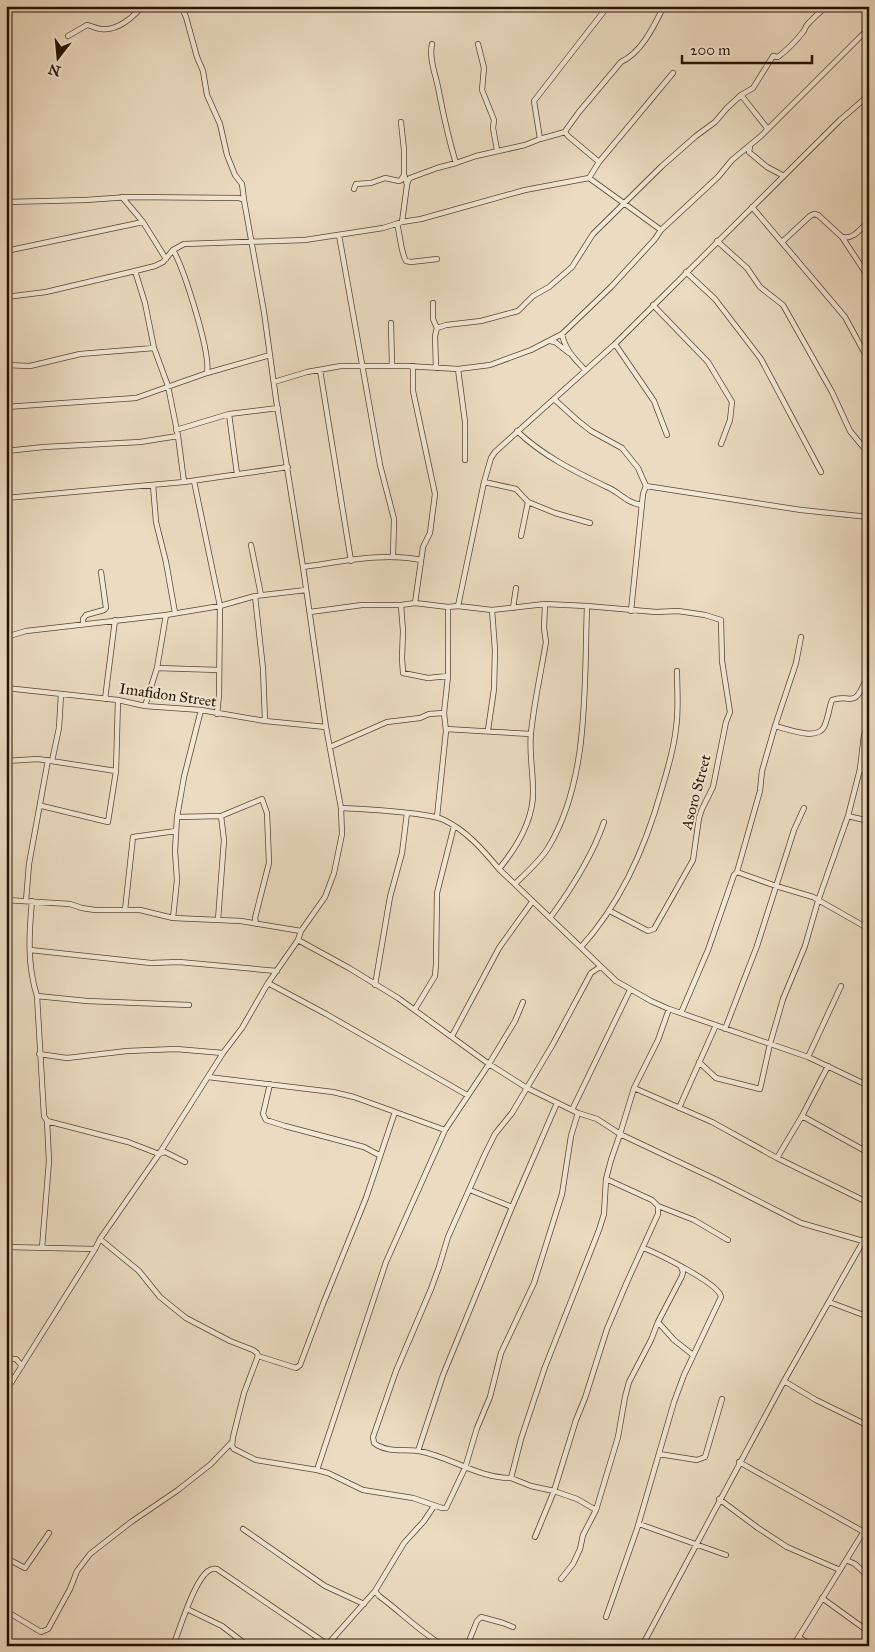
<svg xmlns="http://www.w3.org/2000/svg" width="875" height="1652" font-family="'IM FELL Great Primer',serif">
  <style>
    .lines { fill: none; stroke-linecap: round; stroke-linejoin: round }
    .minor-casing { stroke: #594431; stroke-width: 6 }
    .minor { stroke: #f2e8d6; stroke-width: 4.5 }
    .labels { text-anchor: middle; dominant-baseline: central; stroke-width: 4; stroke-linejoin: round; paint-order: stroke }
    .street-label { font-size: 15px; fill: #281201; stroke: #f2e8d6 }
  </style>
  <rect width="100%" height="100%" fill="#ebdbc0"/>
  <filter id="stains"><feTurbulence type="fractalNoise" baseFrequency=".004" numOctaves="4"/><feColorMatrix values="0 0 0 0 .2 0 0 0 0 .09 0 0 0 0 .02 0 0 0 .5 -.17"/></filter>
  <radialGradient id="worn" r=".72"><stop offset=".6" stop-color="#630" stop-opacity="0"/><stop offset="1" stop-color="#630" stop-opacity=".3"/></radialGradient>
  <g class="lines">
    <defs>
      <path id="minor" d="M 181,6 L 186,17 L 197,57 L 203,71 L 207,95 L 220,124 L 227,155 L 235,175 L 242,184 L 244,200
        M 68,36 L 87,25 C 92,26 97,29 102,29 C 117,31 134,17 142,6
        M 432,44 C 429,58 435,73 438,87 C 443,113 448,138 456,163
        M 478,44 L 484,68 L 482,90 L 494,120 L 493,128 L 497,150
        M 741,95 L 767,128 L 766,131
        M 401,122 L 404,150 L 404,174 L 407,185 L 402,222
        M 540,139 L 534,101 L 608,6
        M 750,147 L 749,152 L 767,167 L 784,176
        M 599,162 L 568,136 L 565,132 L 566,130 L 579,112 L 621,62 C 642,52 654,26 664,6
        M 589,178 L 599,162 L 673,73
        M 407,185 L 408,181 L 410,178 L 437,168 L 456,163 L 476,156 L 525,145 L 540,139 L 565,132
        M 354,189 L 356,184 L 371,183 L 385,178 L 399,181 L 401,180 L 404,175
        M 122,197 L 143,222 L 166,259
        M 6,202 L 86,200 L 128,197 L 239,198 L 244,200 L 264,312 L 276,399 L 303,567 L 326,727 L 341,808 L 342,834 L 334,873 L 325,897 L 301,931 L 298,940 L 268,983 L 242,1028 L 223,1053 L 159,1154 L 100,1239 L 95,1249 L 6,1391
        M 752,207 L 845,317 L 869,361
        M 397,224 C 400,234 401,253 406,261 L 411,262 L 437,259
        M 339,235 L 380,465 L 394,519 L 393,557
        M 842,237 C 854,240 861,228 869,221
        M 717,241 L 747,268 L 760,287 L 783,305 L 832,392 L 850,431 L 869,454
        M 782,242 L 810,216 L 814,214 L 818,215 L 842,237 L 869,278
        M 6,251 L 143,222
        M 135,271 L 155,266 L 163,262 L 173,250 L 184,244 L 305,240 L 383,228 L 402,222 L 421,219 L 525,190 L 589,178 L 661,230
        M 686,272 L 715,299 L 761,359 L 821,472
        M 6,297 L 46,292 L 135,271 L 145,303 L 154,348 L 168,386 L 178,436 L 184,482
        M 433,303 L 433,319 L 437,328
        M 653,305 L 708,362 L 732,402 L 730,420 L 721,444
        M 391,323 L 392,366
        M 562,334 C 565,350 575,359 585,370
        M 550,341 L 555,342 L 569,353
        M 615,344 L 654,401 L 667,435
        M 6,365 L 30,366 L 80,354 L 154,348
        M 413,366 L 413,391 L 435,494 L 430,533 L 423,547 L 415,603
        M 436,368 L 435,336 L 437,328 L 446,325 L 481,321 L 518,311 L 533,296 L 549,287 L 572,267 L 593,234 L 662,166 L 696,136 L 715,122 L 727,108 L 741,95 L 753,88 L 773,56 L 778,57 C 787,50 796,41 803,32 C 805,30 805,27 807,25 C 813,18 820,12 827,6
        M 458,369 L 465,422 L 465,460
        M 320,370 L 351,561
        M 207,373 L 270,355
        M 274,382 L 307,372 L 341,366 L 407,366 L 458,369 L 490,365 L 531,350 L 562,334 L 611,287 L 655,239 L 661,230 L 718,177 L 732,160 L 761,136 L 862,35 L 869,30
        M 554,399 L 577,420 L 591,431 L 622,448 L 638,468 L 646,486 L 801,510 L 869,517
        M 6,407 L 136,398 L 207,373 C 211,353 184,269 173,250
        M 229,414 L 237,474
        M 176,430 L 229,414 L 278,408
        M 517,431 C 544,457 578,473 611,489 C 624,496 626,502 641,505
        M 6,451 L 44,447 L 140,442 L 178,436
        M 194,481 L 220,606 L 219,695 L 217,714
        M 484,482 L 516,489 L 528,502 L 555,513 L 590,523
        M 153,485 L 156,522 L 166,562 L 175,613
        M 6,498 L 184,482 L 288,467
        M 521,536 L 528,502
        M 251,545 L 261,595
        M 303,567 C 341,562 383,552 421,560
        M 255,596 L 263,669 L 265,721
        M 401,605 L 403,631 L 402,658 L 403,673 L 428,678 L 448,676
        M 458,606 L 484,482 L 491,458 L 495,452 L 615,344 L 840,120 L 869,95
        M 513,608 L 516,588
        M 631,611 L 643,494 L 646,486
        M 310,612 L 362,605 L 401,605 L 415,603 L 448,607 L 458,606 L 492,610 L 545,604 L 587,606 L 656,612 L 678,611 L 705,615 L 721,620 L 722,661 L 730,712 L 726,722 L 713,787 L 702,809 L 699,818 L 693,860 L 654,929 L 648,931 L 610,911
        M 83,624 L 83,619 L 86,615 L 104,610 L 106,608 L 101,572
        M 6,637 L 26,631 L 166,615 L 220,606 L 255,596 L 306,590
        M 157,668 L 219,670
        M 6,688 L 118,700 L 145,706 L 201,710 L 265,721 L 326,727
        M 105,699 L 115,620
        M 145,706 L 157,668 L 166,615
        M 775,726 C 787,729 817,741 824,727 C 828,719 829,708 832,700 C 850,693 853,709 864,684 L 869,683
        M 446,729 L 531,734
        M 488,730 L 494,689 L 495,650 L 492,610
        M 330,747 L 387,722 L 420,718 L 429,714 L 444,713
        M 6,761 L 38,759 L 116,771 L 118,700
        M 52,761 L 59,728 L 61,694
        M 860,769 L 869,772
        M 42,806 L 108,822 L 116,771
        M 341,808 C 367,809 393,811 418,814 C 427,816 436,816 444,820 C 467,831 483,850 499,869 L 616,981 L 651,1001 L 669,1009 L 808,1057 L 869,1086
        M 848,816 L 869,821
        M 177,817 L 221,816 L 262,799 L 267,813 L 269,863 L 255,918 L 256,924
        M 437,817 L 446,731 L 444,713 L 448,676 L 448,607
        M 499,869 C 517,847 534,820 533,790 C 533,771 529,752 531,733 C 534,703 541,672 546,642 L 544,628 L 545,604
        M 737,872 L 776,886 L 813,897 L 869,929
        M 515,884 C 526,873 540,861 548,848 C 590,779 584,684 587,606
        M 6,900 L 70,904 L 82,908 L 95,910 L 140,910 L 173,918 L 241,921 L 301,931
        M 26,901 L 29,864 L 48,760
        M 32,901 C 29,933 27,965 37,996 L 44,1116 L 47,1121 L 128,1142 L 159,1154 L 165,1152 L 185,1162
        M 125,910 L 133,837 L 176,831
        M 173,918 L 177,880 L 175,851 L 177,817 L 184,777 L 201,710
        M 550,918 C 572,888 592,857 604,822
        M 218,920 L 224,840 L 221,816
        M 298,940 L 349,968 L 398,998 L 489,1064 L 527,1088 L 578,1113 L 597,1119 L 620,1134 L 717,1180 L 801,1223 L 863,1241
        M 581,947 C 622,902 646,846 662,788 C 668,768 674,749 676,728 C 679,709 677,690 677,671
        M 30,950 L 151,963 L 179,962 L 277,971
        M 600,967 L 591,973 L 553,1044 L 512,1113 L 495,1134 L 485,1154 L 448,1237 L 439,1267 L 431,1289 L 396,1371 L 373,1437 L 374,1443 C 387,1453 404,1449 419,1451 C 451,1457 478,1478 511,1478 L 521,1439 L 545,1367 L 599,1230 L 604,1214 L 606,1179 L 611,1160 L 620,1134 L 634,1088 L 658,1040 L 669,1009
        M 268,983 L 326,1014 L 467,1095
        M 375,985 L 390,897 L 402,853 L 407,813
        M 37,996 L 87,1001 L 189,1005
        M 415,1009 L 435,976 L 436,964 L 437,893 L 454,826
        M 681,1013 L 708,950 L 734,875 L 737,872 L 760,791 L 762,771 L 775,726 L 796,663 L 801,637
        M 725,1029 L 757,946 L 794,830 L 804,808
        M 452,1036 L 499,948 L 532,902
        M 39,1054 L 67,1058 L 127,1051 L 176,1049 L 223,1053
        M 808,1057 L 841,986
        M 699,1062 L 716,1078 L 760,1089 L 770,1044 L 783,999 L 805,946 L 818,901 L 848,816 L 860,769 L 864,735 L 869,725
        M 208,1077 L 333,1092 L 354,1097 L 445,1130
        M 270,1084 L 263,1114 L 266,1120 L 285,1126 L 364,1147 L 379,1155
        M 634,1088 L 712,1122 L 777,1158 L 869,1203
        M 679,1108 L 716,1025
        M 572,1110 L 630,990
        M 802,1116 L 869,1153
        M 777,1158 L 802,1116 L 828,1066
        M 470,1190 L 512,1207
        M 658,1206 L 694,1220 L 728,1240
        M 100,1239 L 139,1271 L 160,1297 L 186,1318 L 230,1341 L 253,1350 L 257,1353 L 258,1356 L 244,1393 L 233,1437 L 232,1446 L 234,1449 L 256,1460 L 317,1470 L 328,1473 L 363,1490 L 413,1498 L 442,1508 L 446,1508 L 465,1468 L 477,1428 L 490,1397 L 501,1353 L 534,1283 L 562,1194 L 571,1136 L 578,1113
        M 6,1247 L 95,1249
        M 42,1248 L 49,1161 L 47,1121
        M 829,1302 L 869,1317
        M 658,1322 L 674,1340 L 693,1355
        M 258,1356 L 296,1368 L 300,1365 L 323,1304 L 366,1198 L 395,1112
        M 6,1359 L 16,1359 L 22,1366
        M 784,1381 L 816,1400 L 869,1426
        M 418,1451 L 443,1375 L 512,1207 L 557,1103
        M 659,1454 L 697,1460 L 705,1457 L 722,1399
        M 739,1462 L 864,1532
        M 317,1470 L 386,1262 L 445,1130 L 489,1064 L 515,1021 L 523,1002
        M 511,1478 L 531,1486 L 554,1491 L 577,1499 L 596,1510
        M 719,1499 L 758,1528 L 787,1547 L 840,1570
        M 434,1506 L 424,1521 L 404,1543 L 375,1591 L 379,1596 C 401,1612 420,1632 444,1646
        M 639,1524 L 726,1555
        M 243,1529 L 325,1586 L 364,1604
        M 535,1537 L 554,1491 L 576,1420 L 585,1398 L 607,1329 L 627,1282 L 658,1214 L 658,1206 L 652,1200 L 606,1179
        M 6,1558 L 25,1568 L 49,1533
        M 846,1560 L 855,1564 L 869,1577
        M 561,1579 L 573,1564 L 580,1549 L 583,1535 L 596,1510 L 618,1437 L 625,1397 L 629,1382 L 651,1340 L 658,1322 L 682,1276 L 683,1272 L 681,1267
        M 822,1598 L 869,1632
        M 187,1609 L 222,1626 L 248,1646
        M 6,1611 L 41,1632 L 48,1629 L 70,1589 L 77,1571 L 90,1554 L 131,1522 L 178,1490 L 211,1464 L 232,1442
        M 606,1617 L 637,1529 L 674,1402 L 684,1375 L 721,1297 C 720,1284 657,1253 643,1248
        M 799,1637 L 811,1646
        M 327,1645 L 375,1591
        M 173,1646 C 180,1629 195,1577 210,1570 C 213,1568 214,1569 217,1569 L 327,1644
        M 467,1646 L 477,1621 L 481,1617 L 503,1623 L 513,1627
        M 642,1646 L 784,1381 L 869,1231
        M 793,1646 L 869,1523"/>
    </defs>
    <use href="#minor" class="minor-casing"/>
    <use href="#minor" class="minor"/>
  </g>
  <g class="labels">
    <g class="street-label">
      <text transform="translate(168 695) rotate(8)">Imafidon Street</text>
      <text transform="translate(696 792) rotate(-75)">Asoro Street</text>
    </g>
  </g>
  <rect width="875" height="1652" fill="none" stroke="#ebdbc0" stroke-width="25"/>
  <rect x="8" y="8" width="860" height="1637" fill="none" stroke="#281201" stroke-width="2.5"/>
  <rect x="12" y="12" width="850" height="1627" fill="none" stroke="#281201"/>
  <g transform="translate(58 58) rotate(196)" stroke="#f2e8d6" stroke-width="4" paint-order="stroke">
  <path d="M0-4L9 19L0 12L-9 19Z" fill="#281201"/>
  <text y="-8" font-size="14" font-weight="bold" text-anchor="middle" fill="#281201">N</text>
  </g>
  <path d="M682 55v8h130v-8" fill="none" stroke="#281201" stroke-width="2.5"/>
  <text x="690" y="55" font-size="15" fill="#281201" stroke="#f2e8d6" stroke-width="4" paint-order="stroke">200 m</text>
  <rect width="100%" height="100%" filter="url(#stains)"/>
  <rect width="100%" height="100%" fill="url(#worn)"/>
</svg>
